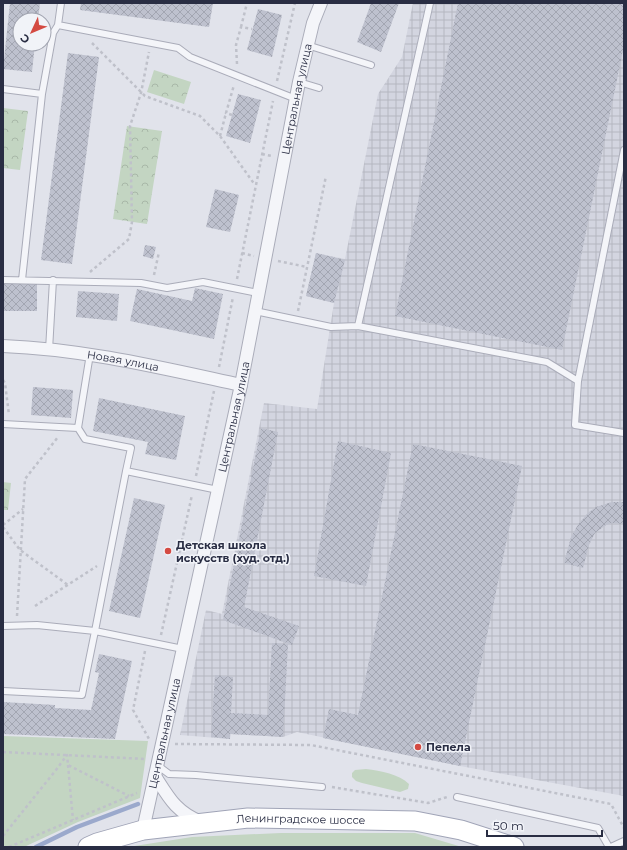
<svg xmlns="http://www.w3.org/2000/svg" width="627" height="850" font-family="Montserrat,sans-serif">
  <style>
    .industrial { fill: url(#industrial-grid) }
    .grass { fill: #c3d5c2 }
    .forest { fill: url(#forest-crowns) }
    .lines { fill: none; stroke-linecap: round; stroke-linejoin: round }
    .stream { stroke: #9ba9cc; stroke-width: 4.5 }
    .building { fill: url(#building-cross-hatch) }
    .lane-casing { stroke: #aaacb9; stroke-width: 8 }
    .street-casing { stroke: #aaacb9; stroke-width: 14 }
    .primary-casing { stroke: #a0a4b7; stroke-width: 21 }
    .path { stroke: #bfc1ca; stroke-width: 2.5; stroke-dasharray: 3 3; stroke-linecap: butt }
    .lane { stroke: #f4f5f9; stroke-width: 6 }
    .street { stroke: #f4f5f9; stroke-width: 12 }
    .primary { stroke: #fff; stroke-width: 19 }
    .poi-dot { fill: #d44a42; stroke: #f1f3f8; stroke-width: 1.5 }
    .labels { text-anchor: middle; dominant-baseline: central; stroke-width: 3; stroke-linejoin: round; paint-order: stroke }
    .street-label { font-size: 11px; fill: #292d43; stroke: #f1f3f8 }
    .poi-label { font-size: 11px; font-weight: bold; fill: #292d43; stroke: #f1f3f8; text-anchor: start }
  </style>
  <defs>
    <pattern id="industrial-grid" width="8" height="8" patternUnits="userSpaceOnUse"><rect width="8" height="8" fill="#d3d5e0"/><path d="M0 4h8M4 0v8" fill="none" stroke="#b5b7c1"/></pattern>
    <pattern id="forest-crowns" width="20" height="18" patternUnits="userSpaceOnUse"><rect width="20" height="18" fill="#c3d5c2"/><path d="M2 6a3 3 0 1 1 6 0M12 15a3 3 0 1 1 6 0" fill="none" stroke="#a8b7a8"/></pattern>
    <pattern id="building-cross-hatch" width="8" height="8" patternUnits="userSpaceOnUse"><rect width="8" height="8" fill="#bec1ce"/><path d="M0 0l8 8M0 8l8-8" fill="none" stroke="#a3a6b2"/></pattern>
  </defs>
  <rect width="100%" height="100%" fill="#e1e3eb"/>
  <path class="industrial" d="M 413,3 L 624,3 L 624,796 L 460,766 L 297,732 L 283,737 L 231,734 L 230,739 L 180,735 L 206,610 L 222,614 L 264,403 L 317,409 L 334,303 L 306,296 L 316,253 L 345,259 L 378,94 L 402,57 Z"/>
  <path class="grass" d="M 3,736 L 148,741 L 140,798 L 78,822 L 24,847 L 3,847 Z
    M 366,769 C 381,771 399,774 409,784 L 408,789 L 400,792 L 362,783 L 356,781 L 352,777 L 352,773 L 355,770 Z
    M 281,833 L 415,833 L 462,847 L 128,847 L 192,837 Z"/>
  <path class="forest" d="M 154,70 L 191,82 L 184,104 L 147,92 Z
    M 3,108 L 28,111 L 20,170 L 3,168 Z
    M 127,126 L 162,131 L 147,224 L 113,219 Z
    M 3,482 L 11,483 L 8,510 L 3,510 Z"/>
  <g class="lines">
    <path class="stream" d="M 36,847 L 77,827 L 138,804"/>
  </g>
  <path class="building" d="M 10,3 L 40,3 L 38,20 L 20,20 L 20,44 L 35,44 L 32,72 L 3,69 Z
    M 81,3 L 213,3 L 209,27 L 80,10 Z
    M 371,3 L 399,3 L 381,52 L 357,42 Z
    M 458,3 L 624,3 L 624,45 L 562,350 L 395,316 Z
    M 258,9 L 282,15 L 272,57 L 247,50 Z
    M 68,53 L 99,57 L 72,264 L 41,260 Z
    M 238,94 L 261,100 L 250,143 L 226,136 Z
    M 215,189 L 239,195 L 230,232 L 206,227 Z
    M 145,245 L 156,247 L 153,259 L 143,256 Z
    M 316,253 L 345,260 L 334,303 L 306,296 Z
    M 3,284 L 37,284 L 37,311 L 3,311 Z
    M 195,288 L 223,294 L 214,339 L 130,321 L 137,289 L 192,301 Z
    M 78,291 L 119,294 L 117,321 L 76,317 Z
    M 33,387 L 73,390 L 71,418 L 31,415 Z
    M 99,398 L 185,416 L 176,460 L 145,454 L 148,442 L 93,431 Z
    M 261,428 L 278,432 L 244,607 L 299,626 L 292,645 L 223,620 Z
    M 338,441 L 391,453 L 366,586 L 314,576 Z
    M 413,444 L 522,466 L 460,766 L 323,738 L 329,709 L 358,715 Z
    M 134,498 L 165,505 L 140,618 L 109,611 Z
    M 612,502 L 624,502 L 624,524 L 612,523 L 606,525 L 595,533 L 589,545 L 583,568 L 564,563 L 571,537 L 579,523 L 589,512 L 596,507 Z
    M 272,643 L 288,644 L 283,737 L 230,734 L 230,739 L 211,737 L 215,675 L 233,677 L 231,713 L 268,715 Z
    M 99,654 L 132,661 L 115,739 L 3,734 L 3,702 L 55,705 L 55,708 L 91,710 L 99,673 L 95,672 Z"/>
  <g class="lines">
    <defs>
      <path id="lane" d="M 58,25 L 178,48 L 190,57 L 296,99
        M 307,45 L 371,65
        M 299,82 L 319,88
        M 3,89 L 42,94
        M 3,280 L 141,283 L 167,288 L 203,282 L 258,293
        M 22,280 L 42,94 L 53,33 L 58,25 L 61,3
        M 255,311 L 331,327 L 358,326 L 547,362 L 578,381 L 575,425 L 624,433
        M 358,326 L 430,3
        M 49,350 L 53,280
        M 90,354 L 78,428 L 85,439 L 131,448 L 126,471
        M 578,381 L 624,150
        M 3,424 L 78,428
        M 3,626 L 37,625 L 95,631 L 126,471 L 218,490
        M 3,691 L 82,695 L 95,631 L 183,649
        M 157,765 L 169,774 L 196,775 L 322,787
        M 457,797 L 598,828 L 609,847
        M 611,847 L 624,841"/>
      <g id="street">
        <path id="s1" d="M 3,346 C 84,349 162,368 241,385"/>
        <path d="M 155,776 C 169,798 176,812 201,822"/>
        <path id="s2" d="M 143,830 L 241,385 L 299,82 L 313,23 L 321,3"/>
      </g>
      <g id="primary">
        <path id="s3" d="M 88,847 L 97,843 L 143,830 L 248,818 L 415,821 L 461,830 L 514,847"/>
      </g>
    </defs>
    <use href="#lane" class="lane-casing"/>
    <use href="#street" class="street-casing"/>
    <use href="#primary" class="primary-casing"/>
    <path class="path" d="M 241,27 L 247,3
      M 92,43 L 145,96 L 200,116 L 220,136 L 255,185
      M 237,64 L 236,45 L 241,27 L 252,29
      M 277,81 L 295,3
      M 232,115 L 226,113 L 234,85
      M 220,136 L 226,113
      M 262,154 L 272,156
      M 242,253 L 254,256
      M 278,261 L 307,267
      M 90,272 L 129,239 L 132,222 L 130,126 L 141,93 L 149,52
      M 154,275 L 159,252
      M 237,279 L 273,101
      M 298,311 L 326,176
      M 219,367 L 233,297
      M 3,380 L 5,383 L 9,415
      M 196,476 L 214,391
      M 3,525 L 23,509
      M 3,527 L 20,550 L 68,585
      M 35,606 L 97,566
      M 17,616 L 25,479 L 58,437
      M 161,635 L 192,495
      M 145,651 L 133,710 L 149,739
      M 175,744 L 311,745 L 611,804 L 624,828
      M 3,752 L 146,759
      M 68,765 L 73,820
      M 332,787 L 428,803 L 447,797
      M 3,836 L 56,770 L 67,755 L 68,765 L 129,796
      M 9,847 L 137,793"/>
    <use href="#lane" class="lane"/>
    <use href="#street" class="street"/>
    <use href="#primary" class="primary"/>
  </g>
  <g class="poi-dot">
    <circle cx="168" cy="551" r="4"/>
    <circle cx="418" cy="747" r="4"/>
  </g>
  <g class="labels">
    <g class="street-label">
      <text stroke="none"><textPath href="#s2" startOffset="747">Центральная улица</textPath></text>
      <text stroke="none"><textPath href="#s1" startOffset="121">Новая улица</textPath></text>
      <text stroke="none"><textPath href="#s2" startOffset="423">Центральная улица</textPath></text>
      <text stroke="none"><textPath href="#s2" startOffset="99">Центральная улица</textPath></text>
      <text stroke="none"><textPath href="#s3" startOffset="216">Ленинградское шоссе</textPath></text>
    </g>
    <g class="poi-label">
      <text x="176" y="545">Детская школа<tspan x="176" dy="13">искусств (худ. отд.)</tspan></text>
      <text x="426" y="747">Пепела</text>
    </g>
  </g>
  <rect width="627" height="850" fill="none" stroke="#292d43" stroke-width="8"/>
  <g transform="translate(32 32) rotate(226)"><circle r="19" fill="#f1f3f8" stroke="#a1a4b0"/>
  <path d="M0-3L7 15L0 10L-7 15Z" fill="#d44a42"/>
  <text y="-6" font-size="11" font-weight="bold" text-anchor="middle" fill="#292d43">С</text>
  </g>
  <path d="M487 830v6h115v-6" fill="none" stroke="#292d43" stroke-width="2"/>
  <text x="493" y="830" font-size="12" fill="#292d43" stroke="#f1f3f8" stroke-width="3" paint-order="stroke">50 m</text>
</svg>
